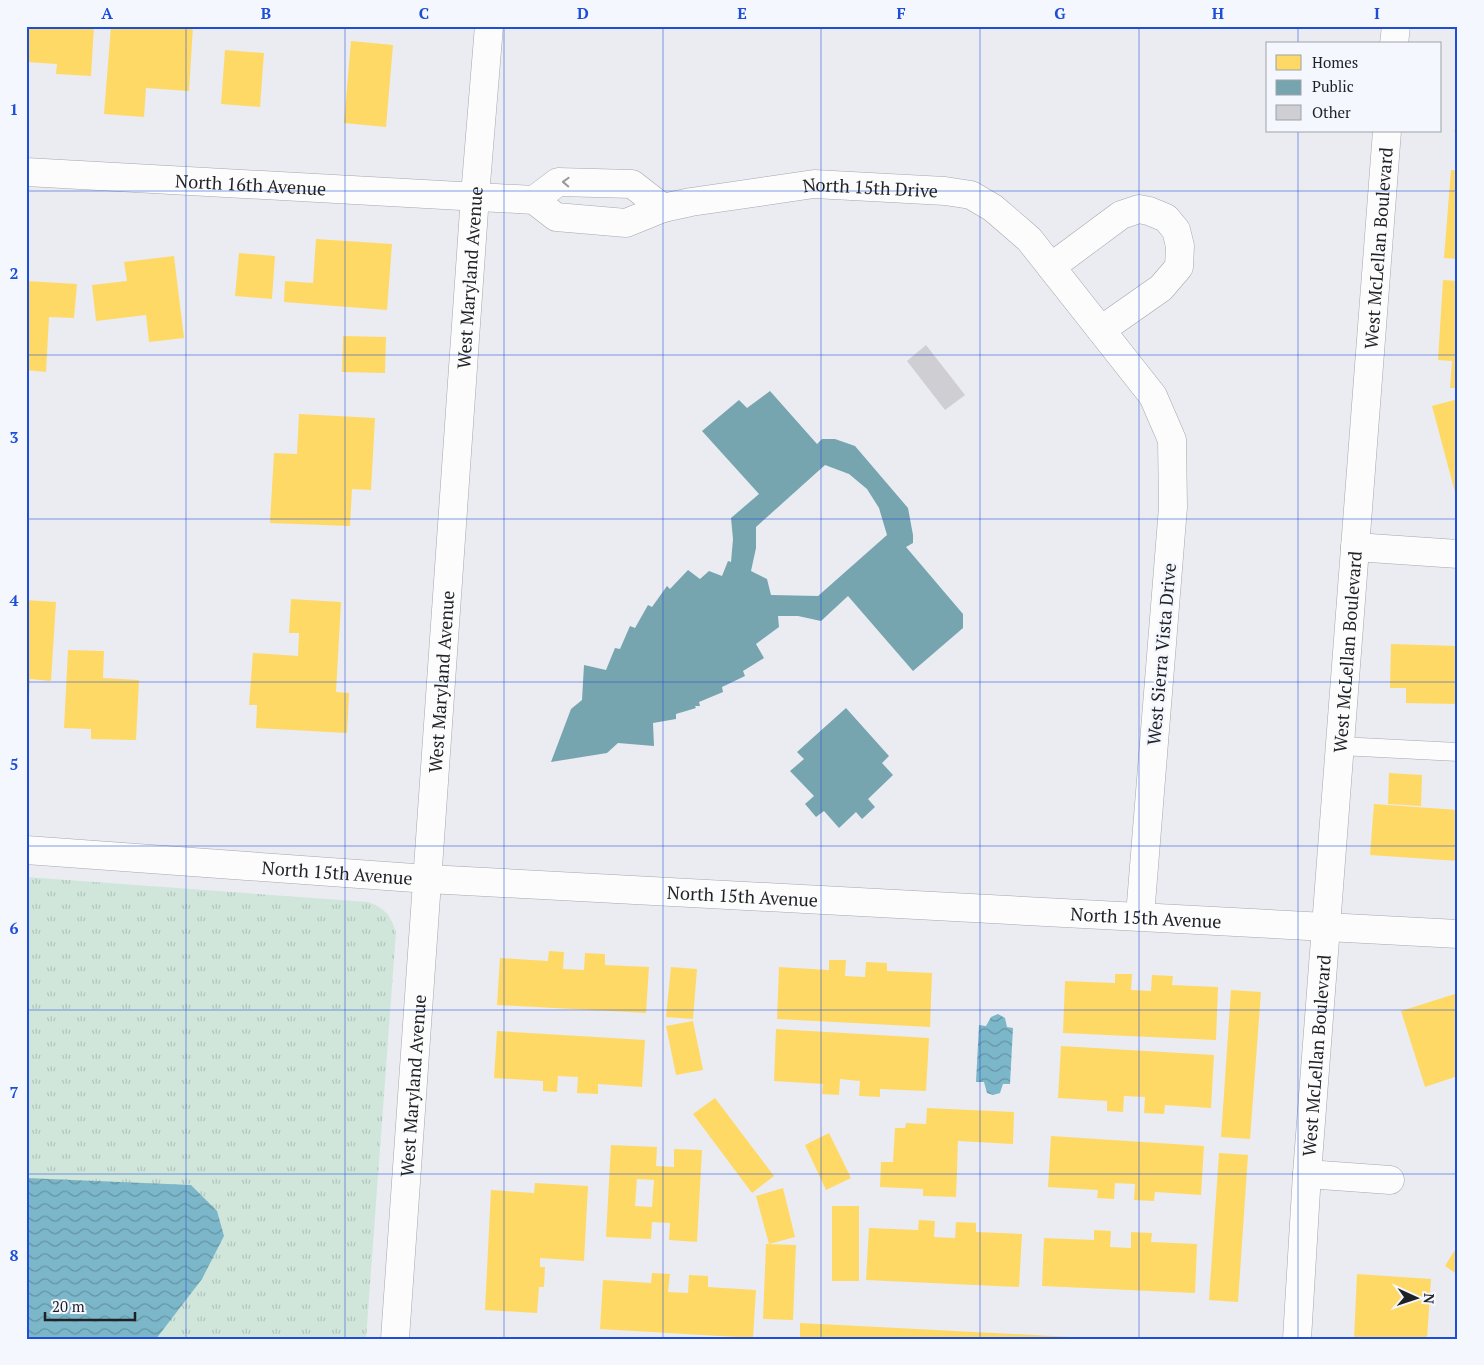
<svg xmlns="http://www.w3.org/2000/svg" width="1484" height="1365" font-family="'PT Serif',serif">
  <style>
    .grass { fill: url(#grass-tufts) }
    .water { fill: url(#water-waves) }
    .homes { fill: #ffd966; fill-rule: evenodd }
    .public { fill: #76a5af; fill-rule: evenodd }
    .building { fill: #cfced2 }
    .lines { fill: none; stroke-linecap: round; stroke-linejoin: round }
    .lane-casing { stroke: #a5a7ac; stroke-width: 19 }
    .street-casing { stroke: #a5a7ac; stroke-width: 29 }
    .secondary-casing { stroke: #a5a7ac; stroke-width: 29 }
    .lane { stroke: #fcfcfd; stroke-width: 18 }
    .street { stroke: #fcfcfd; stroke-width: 28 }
    .secondary { stroke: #fcfcfd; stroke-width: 28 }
    .oneway { stroke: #99999c }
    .grid { fill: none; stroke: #1d4ed8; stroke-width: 1; stroke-opacity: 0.55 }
    .labels { text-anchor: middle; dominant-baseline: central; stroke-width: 5; stroke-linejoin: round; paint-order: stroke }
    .street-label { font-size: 18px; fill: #1f2125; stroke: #f5f7ff }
    .neatline { fill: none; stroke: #1d4ed8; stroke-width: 2 }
    .grid-label { font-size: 16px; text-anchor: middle; font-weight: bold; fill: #1d4ed8 }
  </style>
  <defs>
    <pattern id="grass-tufts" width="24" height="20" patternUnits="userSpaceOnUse" patternTransform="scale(1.25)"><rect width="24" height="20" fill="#d0e6db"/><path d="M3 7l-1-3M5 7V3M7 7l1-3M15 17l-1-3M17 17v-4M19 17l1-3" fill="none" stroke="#b2c5bc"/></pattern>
    <pattern id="water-waves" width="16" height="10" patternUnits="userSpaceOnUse" patternTransform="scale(1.25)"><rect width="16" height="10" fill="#7cb7c9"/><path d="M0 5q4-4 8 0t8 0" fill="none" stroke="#6594a3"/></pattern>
  </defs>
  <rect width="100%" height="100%" fill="#eaecf2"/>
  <path class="grass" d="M 26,877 L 368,902 C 385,908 390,915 396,932 L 366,1339 L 26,1339 Z"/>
  <path class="water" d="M 998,1014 L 1005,1018 L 1007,1027 L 1013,1028 L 1010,1084 L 1003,1084 L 1000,1093 L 993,1095 L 987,1093 L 984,1082 L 976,1082 L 979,1025 L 986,1026 L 991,1017 Z
    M 26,1178 L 191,1185 L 217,1211 L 224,1236 L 202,1279 L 156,1339 L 26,1339 Z"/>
  <path class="homes" d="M 26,26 L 94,26 L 91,76 L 56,74 L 57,64 L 26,62 Z
    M 111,26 L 193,26 L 189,91 L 146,88 L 144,117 L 104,114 Z
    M 351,41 L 393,45 L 386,127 L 344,123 Z
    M 225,50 L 264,53 L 260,107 L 221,104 Z
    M 1457,120 L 1458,120 L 1458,132 L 1454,132 Z
    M 1451,170 L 1458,170 L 1458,259 L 1444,258 Z
    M 316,239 L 392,244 L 387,310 L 284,302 L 285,281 L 313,283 Z
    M 239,253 L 275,256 L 272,299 L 235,296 Z
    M 174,256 L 184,338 L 149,342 L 146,315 L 96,321 L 92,285 L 127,281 L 124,262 Z
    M 1443,280 L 1458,281 L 1458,388 L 1450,388 L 1452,361 L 1438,360 Z
    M 26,281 L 77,284 L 74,318 L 49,317 L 46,372 L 26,370 Z
    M 343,336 L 386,337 L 385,373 L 342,372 Z
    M 1458,399 L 1458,499 L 1457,500 L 1432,406 Z
    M 299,414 L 375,418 L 371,490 L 352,489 L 350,526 L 270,523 L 274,453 L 297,454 Z
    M 291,599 L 341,602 L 336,692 L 349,693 L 347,733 L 256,728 L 257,705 L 249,705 L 253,653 L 298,656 L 299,633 L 289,633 Z
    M 26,600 L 56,602 L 51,681 L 30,679 L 28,715 Z
    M 1391,644 L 1458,646 L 1456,704 L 1406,703 L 1406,688 L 1390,688 Z
    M 68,650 L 104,651 L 103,678 L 139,680 L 136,740 L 91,739 L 91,729 L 64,728 Z
    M 1389,773 L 1422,775 L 1421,806 L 1388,804 Z
    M 1374,804 L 1458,810 L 1458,861 L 1370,855 Z
    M 549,951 L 564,952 L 563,969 L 584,970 L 585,953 L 605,954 L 605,965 L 649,967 L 646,1013 L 497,1005 L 500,958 L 548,961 Z
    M 829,960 L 846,960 L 845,976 L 865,977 L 866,962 L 887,963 L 887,971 L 932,973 L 930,1027 L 777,1019 L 779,967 L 829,970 Z
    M 671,967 L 697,969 L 693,1019 L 666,1017 Z
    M 1115,974 L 1132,974 L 1131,990 L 1151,991 L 1152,975 L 1173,976 L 1172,985 L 1218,987 L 1216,1040 L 1063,1033 L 1065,981 L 1115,983 Z
    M 1231,990 L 1261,992 L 1250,1139 L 1221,1137 Z
    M 1458,993 L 1458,1076 L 1425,1087 L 1401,1011 Z
    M 693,1021 L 703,1070 L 676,1075 L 666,1026 Z
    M 776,1029 L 929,1038 L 926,1091 L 880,1089 L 880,1097 L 859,1096 L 860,1081 L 840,1079 L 839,1095 L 822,1094 L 823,1084 L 774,1081 Z
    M 497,1031 L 645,1040 L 642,1087 L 598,1084 L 598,1094 L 577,1093 L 578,1077 L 558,1076 L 557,1092 L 543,1091 L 543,1081 L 494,1078 Z
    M 1061,1046 L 1214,1055 L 1211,1108 L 1165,1105 L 1164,1114 L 1144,1113 L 1145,1097 L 1124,1096 L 1123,1112 L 1107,1111 L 1107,1101 L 1058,1098 Z
    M 715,1098 L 774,1176 L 752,1193 L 693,1114 Z
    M 927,1108 L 1014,1112 L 1013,1144 L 958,1141 L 956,1197 L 923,1196 L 923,1189 L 880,1187 L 881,1162 L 893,1162 L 895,1128 L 905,1128 L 906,1123 L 926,1124 Z
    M 829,1133 L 851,1178 L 826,1190 L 805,1145 Z
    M 1051,1136 L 1204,1146 L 1201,1195 L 1155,1192 L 1154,1201 L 1134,1200 L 1135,1184 L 1115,1183 L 1114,1199 L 1097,1198 L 1098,1190 L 1048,1187 Z
    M 611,1145 L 657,1147 L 656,1166 L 674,1167 L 674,1149 L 702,1150 L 697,1242 L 669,1240 L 670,1223 L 652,1222 L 651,1239 L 606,1237 ZM 637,1179 L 654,1180 L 652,1207 L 635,1206 Z
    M 1219,1153 L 1248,1155 L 1238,1302 L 1209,1300 Z
    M 535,1183 L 588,1186 L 584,1261 L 540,1258 L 540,1267 L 545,1267 L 544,1287 L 539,1287 L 537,1313 L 485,1310 L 491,1190 L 534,1193 Z
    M 783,1188 L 795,1237 L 769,1244 L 756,1196 Z
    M 832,1206 L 859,1206 L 859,1281 L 832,1281 Z
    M 919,1220 L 935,1221 L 934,1237 L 955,1238 L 956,1222 L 976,1223 L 976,1232 L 1022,1234 L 1019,1287 L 866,1280 L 869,1228 L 918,1230 Z
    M 1094,1230 L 1111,1231 L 1110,1247 L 1131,1248 L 1131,1232 L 1152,1233 L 1151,1242 L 1197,1244 L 1195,1293 L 1042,1286 L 1044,1238 L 1094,1240 Z
    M 766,1244 L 796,1245 L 793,1320 L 763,1319 Z
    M 1458,1245 L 1458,1275 L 1445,1266 Z
    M 652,1273 L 670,1274 L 668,1292 L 688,1293 L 689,1275 L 708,1276 L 708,1287 L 756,1290 L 753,1338 L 600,1329 L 603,1280 L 651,1283 Z
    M 1357,1274 L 1431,1279 L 1427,1339 L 1354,1339 Z
    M 800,1323 L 1072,1337 L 1072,1339 L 800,1339 Z"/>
  <path class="public" d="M 770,391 L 817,444 L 822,439 L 835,439 L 855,446 L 908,508 L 913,535 L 913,543 L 906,547 L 963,614 L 963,628 L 913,671 L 848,596 L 821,621 L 798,616 L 778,616 L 779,627 L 756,644 L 764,658 L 743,671 L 745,676 L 722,687 L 723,692 L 699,702 L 700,706 L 695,706 L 696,708 L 676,714 L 676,719 L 653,723 L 654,746 L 618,743 L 607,753 L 551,762 L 571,709 L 582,700 L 584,665 L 606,670 L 615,648 L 620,649 L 630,626 L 635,628 L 648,605 L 652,607 L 667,586 L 670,589 L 688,570 L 700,579 L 709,571 L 722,576 L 728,561 L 731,562 L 733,539 L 731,518 L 759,494 L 702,431 L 739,400 L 747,408 ZM 825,465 L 849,474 L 867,489 L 879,508 L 887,535 L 818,596 L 771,595 L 767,579 L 751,571 L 756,548 L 756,527 Z
    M 846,708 L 889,756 L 882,763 L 893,775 L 868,799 L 875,807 L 862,819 L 856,812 L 839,828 L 824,811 L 816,817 L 805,804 L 814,796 L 790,771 L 804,759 L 797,752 Z"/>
  <path class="building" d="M 926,345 L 965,395 L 945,410 L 907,361 Z"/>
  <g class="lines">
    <defs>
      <path id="lane" d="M 1340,746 L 1458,752"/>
      <g id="street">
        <path d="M 1394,44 L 1396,26"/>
        <path id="s1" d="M 26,172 L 534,200 L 556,217 L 626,223 L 663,208 L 691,202 L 814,184 L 945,191 L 971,195 L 993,208 L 1029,239 L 1153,396 L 1172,440 L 1173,507 L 1140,916"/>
        <path d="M 534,200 L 558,182 L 632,184 L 663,208"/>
        <path d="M 1051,267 L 1121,215 L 1139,209 L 1149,211 L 1166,218 L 1176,230 L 1180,246 L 1179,267 L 1161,288 L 1101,330"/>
        <path d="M 1355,547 L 1458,554"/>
        <path d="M 1307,1174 L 1390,1180"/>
        <path id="s2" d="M 1297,1339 L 1307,1174 L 1387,131"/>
      </g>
      <g id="secondary">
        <path id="s3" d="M 26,850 L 428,879 L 1458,934"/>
        <path id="s4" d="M 395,1339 L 475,196 L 489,26"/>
      </g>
    </defs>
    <use href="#lane" class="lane-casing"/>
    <use href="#street" class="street-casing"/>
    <use href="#secondary" class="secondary-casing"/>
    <use href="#lane" class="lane"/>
    <use href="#street" class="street"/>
    <use href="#secondary" class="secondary"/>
  </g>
  <defs><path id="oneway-chevron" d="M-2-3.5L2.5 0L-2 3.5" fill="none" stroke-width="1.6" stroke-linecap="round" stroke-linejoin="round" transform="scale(1.25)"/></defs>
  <use class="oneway" href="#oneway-chevron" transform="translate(566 182) rotate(-178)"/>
  <path class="grid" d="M 186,26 L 186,1339M 345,26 L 345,1339M 504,26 L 504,1339M 663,26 L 663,1339M 821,26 L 821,1339M 980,26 L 980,1339M 1139,26 L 1139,1339M 1298,26 L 1298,44M 1298,131 L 1298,1339M 26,191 L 1458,191M 26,355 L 1458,355M 26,519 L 1458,519M 26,682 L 1458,682M 26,846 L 1458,846M 26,1010 L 1458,1010M 26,1174 L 1458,1174"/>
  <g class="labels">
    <g class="street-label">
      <text stroke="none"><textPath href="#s1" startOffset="225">North 16th Avenue</textPath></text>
      <text stroke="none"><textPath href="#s1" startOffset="856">North 15th Drive</textPath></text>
      <text stroke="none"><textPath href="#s2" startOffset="1094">West McLellan Boulevard</textPath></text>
      <text stroke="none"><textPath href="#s4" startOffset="1064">West Maryland Avenue</textPath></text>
      <text stroke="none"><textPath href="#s2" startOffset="689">West McLellan Boulevard</textPath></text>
      <text transform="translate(1161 654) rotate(-85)">West Sierra Vista Drive</text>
      <text stroke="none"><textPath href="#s4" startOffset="659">West Maryland Avenue</textPath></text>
      <text stroke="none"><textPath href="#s3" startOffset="312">North 15th Avenue</textPath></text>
      <text stroke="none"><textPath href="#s3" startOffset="718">North 15th Avenue</textPath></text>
      <text stroke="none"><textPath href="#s3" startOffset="1122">North 15th Avenue</textPath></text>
      <text stroke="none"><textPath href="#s2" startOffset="284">West McLellan Boulevard</textPath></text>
      <text stroke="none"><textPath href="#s4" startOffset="254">West Maryland Avenue</textPath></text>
    </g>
  </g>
  <rect width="1484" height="1365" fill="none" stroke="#f5f7ff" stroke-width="55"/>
  <rect x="1266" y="42" width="175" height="90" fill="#f5f7ff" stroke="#9fa1a8"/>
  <rect x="1276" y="55" width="25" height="15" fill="#ffd966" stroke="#9fa1a8"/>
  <text x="1312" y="68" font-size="15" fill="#1f2125">Homes</text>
  <rect x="1276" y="80" width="25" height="15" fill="#76a5af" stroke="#9fa1a8"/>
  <text x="1312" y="92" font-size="15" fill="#1f2125">Public</text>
  <rect x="1276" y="105" width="25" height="15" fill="#cfced2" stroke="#9fa1a8"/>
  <text x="1312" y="118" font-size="15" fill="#1f2125">Other</text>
  <g transform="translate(1416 1298) rotate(93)" stroke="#f5f7ff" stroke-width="4" paint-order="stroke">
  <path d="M0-4L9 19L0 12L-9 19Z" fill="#1f2125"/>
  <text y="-8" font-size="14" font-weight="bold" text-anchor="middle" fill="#1f2125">N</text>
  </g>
  <path d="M45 1312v8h90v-8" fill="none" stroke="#1f2125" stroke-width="2.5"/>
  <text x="52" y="1312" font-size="15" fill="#1f2125" stroke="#f5f7ff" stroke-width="4" paint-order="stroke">20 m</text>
  <rect x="28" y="28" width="1428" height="1310" class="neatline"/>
  <g class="grid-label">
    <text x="107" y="19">A</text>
    <text x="266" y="19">B</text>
    <text x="424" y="19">C</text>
    <text x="583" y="19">D</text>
    <text x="742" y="19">E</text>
    <text x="901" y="19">F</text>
    <text x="1060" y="19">G</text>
    <text x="1218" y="19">H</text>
    <text x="1377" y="19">I</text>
    <text x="14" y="115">1</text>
    <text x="14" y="279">2</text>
    <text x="14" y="443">3</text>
    <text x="14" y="606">4</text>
    <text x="14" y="770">5</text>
    <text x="14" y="934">6</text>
    <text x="14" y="1098">7</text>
    <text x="14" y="1261">8</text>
  </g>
</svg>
